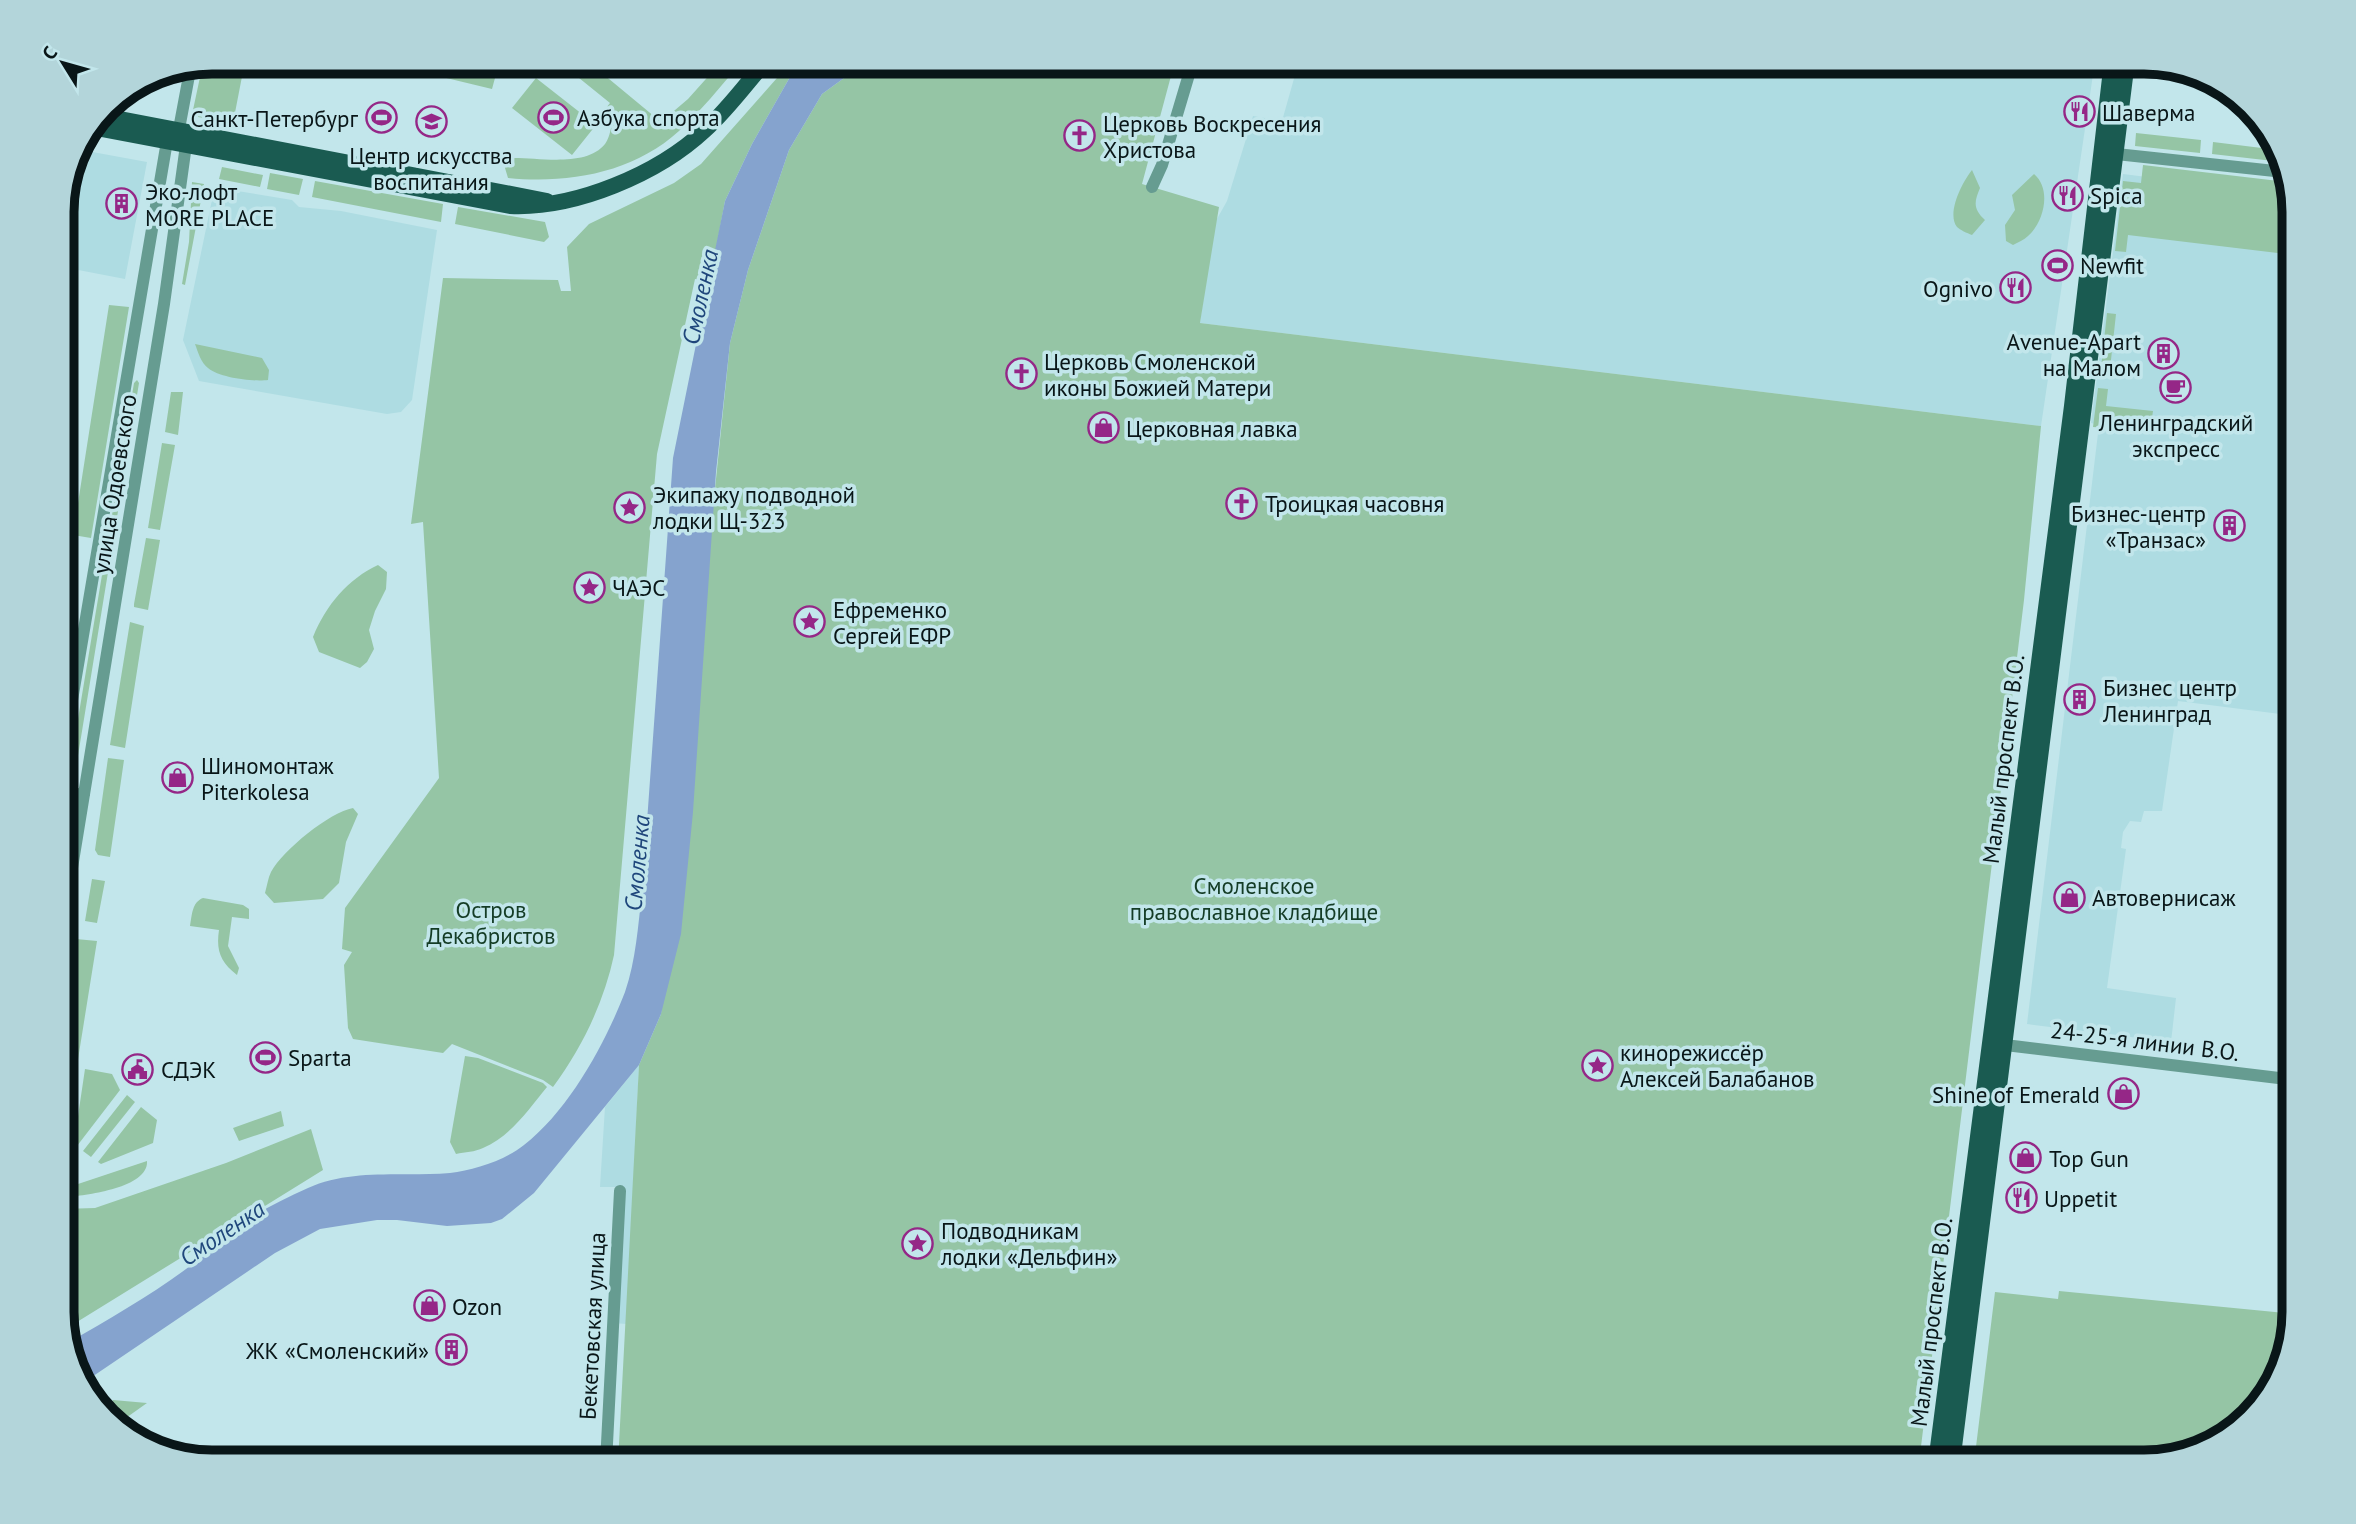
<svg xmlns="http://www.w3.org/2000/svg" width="2356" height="1524" font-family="'PT Sans',sans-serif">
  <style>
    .built { fill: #aedce2 }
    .green { fill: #95c5a5 }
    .water { fill: #85a3ce }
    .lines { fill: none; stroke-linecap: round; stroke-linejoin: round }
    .minor { stroke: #669c91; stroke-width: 12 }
    .major { stroke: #1a5b51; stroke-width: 16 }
    .labels { text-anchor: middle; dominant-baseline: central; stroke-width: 7; stroke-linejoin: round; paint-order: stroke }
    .poi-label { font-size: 23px; fill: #091618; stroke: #c2e6eb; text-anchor: start }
    .street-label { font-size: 23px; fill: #091618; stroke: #c2e6eb }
    .park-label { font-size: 23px; fill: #143c25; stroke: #c2e6eb }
    .water-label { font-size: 24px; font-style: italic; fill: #1f467b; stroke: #c2e6eb }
    .rim { fill: none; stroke: #091618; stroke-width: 9 }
  </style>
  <rect width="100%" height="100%" fill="#c2e6eb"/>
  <path class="built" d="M 1299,61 L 2095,61 L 2041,426 L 1200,323 L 1213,226 L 1227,201 L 1253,116 L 1282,121 Z
    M 76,149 L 147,162 L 125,279 L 68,268 L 62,272 L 62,202 L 73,153 Z
    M 2123,174 L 2290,195 L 2295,211 L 2295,716 L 2178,701 L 2162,811 L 2144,811 L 2141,822 L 2130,821 L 2123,832 L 2121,848 L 2126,849 L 2107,988 L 2176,998 L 2171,1042 L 2027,1024 L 2099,425 L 2091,423 Z
    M 219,188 L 292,200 L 299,207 L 341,211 L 437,230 L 412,400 L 401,412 L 387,414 L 199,381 L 183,340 L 213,195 Z
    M 639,1065 L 627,1324 L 612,1323 L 620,1187 L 600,1187 L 605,1107 Z"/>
  <path class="green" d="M 211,61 L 245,61 L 233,123 L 198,117 L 198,111 L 193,110 L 203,63 Z
    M 558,61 L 603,61 L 597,69 L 661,122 L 688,99 L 722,61 L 737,61 L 740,64 C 720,87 701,111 679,131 C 633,173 568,184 508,178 L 505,168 L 510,158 C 537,157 586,168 605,144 C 608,140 610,133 611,128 L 596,121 L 610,103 Z
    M 891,61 L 1175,61 L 1142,184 L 1219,207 L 1200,323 L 2041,426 L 2024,600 L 1919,1463 L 618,1463 L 639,1065 L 661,1014 L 730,343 L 748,270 L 789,150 L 822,94 L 851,73 Z
    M 438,63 L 495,78 L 492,89 L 438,76 Z
    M 790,77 L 752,144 L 725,201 L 710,281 L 695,279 L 657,454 L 614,955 C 604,1002 582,1048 553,1087 L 543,1080 L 452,1044 L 443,1053 L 353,1039 L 348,1028 L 344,965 L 352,952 L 342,949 L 345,908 L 439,778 L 423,522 L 411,524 L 443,278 L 558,280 L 561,291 L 571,291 L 567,247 L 589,224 L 674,183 L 701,164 L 777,78 Z
    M 536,78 L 596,125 L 572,155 L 512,108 Z
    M 2136,133 L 2201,140 L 2200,153 L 2135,146 Z
    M 2213,142 L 2278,150 L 2282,162 L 2212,154 Z
    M 2143,165 L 2287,182 L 2295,211 L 2295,255 L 2128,235 L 2126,252 L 2115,251 L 2123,181 L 2141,183 Z
    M 222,167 L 263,175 L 260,187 L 219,179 Z
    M 1972,170 L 1980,188 C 1974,202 1973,209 1985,220 L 1972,235 C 1967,233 1960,230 1957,227 C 1946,213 1963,181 1972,170 Z
    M 270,173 L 303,179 L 299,195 L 267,189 Z
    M 2034,174 C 2052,189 2044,222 2028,236 C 2024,240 2018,242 2013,245 L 2006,241 L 2005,225 L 2015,210 L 2012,195 Z
    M 315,181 L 443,204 L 441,222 L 312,197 Z
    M 192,182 L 204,184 L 185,285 L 182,284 L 189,242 Z
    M 458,207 L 545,222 L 549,237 L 544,242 L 455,224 Z
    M 109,305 L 129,307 L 91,538 L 73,535 Z
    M 2107,313 L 2116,314 L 2109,378 L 2100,377 Z
    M 195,344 L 262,358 L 269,370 L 268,380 C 254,382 220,378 208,368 C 201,363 198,352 195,344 Z
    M 137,380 L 139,383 L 74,780 L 71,783 L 68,779 L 134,383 Z
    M 2098,388 L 2108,389 L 2106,406 L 2153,411 L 2150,431 L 2093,427 Z
    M 171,392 L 183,392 L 178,435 L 165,432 Z
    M 162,443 L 175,445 L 160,530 L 148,528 Z
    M 146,538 L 160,540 L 148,610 L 134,607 L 134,604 Z
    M 378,565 L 387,572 L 386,589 L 375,611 L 369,630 L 374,649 L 367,662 L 360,668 L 319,652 L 313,637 C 326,605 348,579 378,565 Z
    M 130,622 L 144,626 L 125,748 L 110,745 Z
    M 62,630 L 77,633 L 62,729 Z
    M 108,758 L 124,760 L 110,857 L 98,855 L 95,850 Z
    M 353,808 L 358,814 L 346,842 L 339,883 L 323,899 L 274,903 L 265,893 C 267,886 268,878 271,872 C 283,850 330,812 353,808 Z
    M 92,879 L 105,881 L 97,923 L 85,921 Z
    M 203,898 L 243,905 L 249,909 L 249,919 L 232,917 L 228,946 L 239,968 L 237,975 C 220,962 216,950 219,930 L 190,926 C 192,915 192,902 203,898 Z
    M 76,939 L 97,941 L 62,1159 L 62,1022 Z
    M 465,1056 L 478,1058 L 543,1083 L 547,1087 C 529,1109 510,1137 483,1148 C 475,1152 465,1152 456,1154 L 450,1142 Z
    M 85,1069 L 112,1074 L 120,1090 L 77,1146 L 74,1143 Z
    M 127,1095 L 135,1102 L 91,1157 L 83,1151 Z
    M 141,1107 L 157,1120 L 153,1143 L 101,1164 L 98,1162 Z
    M 281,1111 L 284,1126 L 239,1141 L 233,1128 Z
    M 311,1129 L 323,1170 L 64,1330 L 62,1322 L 62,1209 L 95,1208 L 226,1163 Z
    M 147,1161 C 149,1187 89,1195 68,1197 L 69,1187 Z
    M 2059,1291 L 2285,1313 L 2286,1310 L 2295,1311 L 2295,1313 L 2270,1396 L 2219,1443 L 2145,1463 L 1974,1463 L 1995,1292 L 2058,1299 Z
    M 113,1400 L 147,1403 L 116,1425 L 106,1414 Z"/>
  <path class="water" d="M 815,61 L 891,61 L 851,73 L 822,94 L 789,150 L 748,270 L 730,343 L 716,472 L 693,812 L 681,934 L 661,1014 L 639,1065 L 534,1193 L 502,1219 L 491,1223 L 447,1226 L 397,1220 L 377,1220 L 320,1229 L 275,1253 L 80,1385 L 68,1343 C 112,1317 157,1292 198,1260 C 209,1252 219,1242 230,1233 C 253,1214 281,1200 308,1188 C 352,1168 403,1177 450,1173 C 474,1170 504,1161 524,1145 C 569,1110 605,1044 625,992 C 636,960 638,926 642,892 L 673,458 L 725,201 L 752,144 L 790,77 Z"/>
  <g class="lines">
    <path class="minor" d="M 2107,153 L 2284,172
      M 1152,187 L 1162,165 L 1193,61
      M 62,759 L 167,141 L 179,129 L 191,65
      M 62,792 L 84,795
      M 62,929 L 164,304 L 186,145 L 183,139
      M 1997,1044 L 2295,1080
      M 606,1463 L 620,1191"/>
    <path class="major" d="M 99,115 L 547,201
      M 91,127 L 510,206 C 575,209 658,174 705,130 C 728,109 746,84 766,61
      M 1936,1463 L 2072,406 L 2112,61
      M 1952,1463 L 2127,61"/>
  </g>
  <defs>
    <symbol id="restaurant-ring" viewBox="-11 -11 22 22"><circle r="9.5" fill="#c2e6eb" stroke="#952787" stroke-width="1.5"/><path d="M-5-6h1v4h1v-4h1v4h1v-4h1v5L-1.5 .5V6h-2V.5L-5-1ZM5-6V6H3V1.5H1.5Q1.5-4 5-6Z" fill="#952787"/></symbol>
    <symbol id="stadium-ring" viewBox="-11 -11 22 22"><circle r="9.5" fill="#c2e6eb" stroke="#952787" stroke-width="1.5"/><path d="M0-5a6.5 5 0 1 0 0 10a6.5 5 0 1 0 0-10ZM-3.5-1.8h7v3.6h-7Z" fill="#952787"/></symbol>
    <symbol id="school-ring" viewBox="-11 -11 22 22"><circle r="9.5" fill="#c2e6eb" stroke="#952787" stroke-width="1.5"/><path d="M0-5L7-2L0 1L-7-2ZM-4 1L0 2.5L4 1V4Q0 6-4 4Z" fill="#952787"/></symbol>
    <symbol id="church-ring" viewBox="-11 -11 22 22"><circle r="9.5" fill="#c2e6eb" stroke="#952787" stroke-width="1.5"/><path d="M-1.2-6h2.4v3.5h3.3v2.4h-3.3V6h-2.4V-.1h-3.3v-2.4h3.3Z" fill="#952787"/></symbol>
    <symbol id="building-ring" viewBox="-11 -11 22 22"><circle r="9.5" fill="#c2e6eb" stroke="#952787" stroke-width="1.5"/><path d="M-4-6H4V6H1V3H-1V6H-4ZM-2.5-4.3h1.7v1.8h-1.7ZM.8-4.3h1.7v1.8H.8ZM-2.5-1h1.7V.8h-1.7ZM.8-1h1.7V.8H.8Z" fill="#952787"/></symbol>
    <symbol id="cafe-ring" viewBox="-11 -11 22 22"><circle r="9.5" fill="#c2e6eb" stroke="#952787" stroke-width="1.5"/><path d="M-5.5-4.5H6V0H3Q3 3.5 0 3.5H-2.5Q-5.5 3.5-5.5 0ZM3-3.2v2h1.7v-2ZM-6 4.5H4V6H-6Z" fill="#952787"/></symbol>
    <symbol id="shop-ring" viewBox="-11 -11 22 22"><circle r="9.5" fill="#c2e6eb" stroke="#952787" stroke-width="1.5"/><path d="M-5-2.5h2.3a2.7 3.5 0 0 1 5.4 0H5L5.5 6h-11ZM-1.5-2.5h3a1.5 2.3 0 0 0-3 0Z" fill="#952787"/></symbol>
    <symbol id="sight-ring" viewBox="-11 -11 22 22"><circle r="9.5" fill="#c2e6eb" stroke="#952787" stroke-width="1.5"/><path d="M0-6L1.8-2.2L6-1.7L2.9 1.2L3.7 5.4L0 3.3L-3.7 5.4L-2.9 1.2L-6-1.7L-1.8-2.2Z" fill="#952787"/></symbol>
    <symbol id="civic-ring" viewBox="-11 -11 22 22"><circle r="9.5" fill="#c2e6eb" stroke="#952787" stroke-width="1.5"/><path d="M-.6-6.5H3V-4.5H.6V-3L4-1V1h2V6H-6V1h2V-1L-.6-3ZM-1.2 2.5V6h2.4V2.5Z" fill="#952787"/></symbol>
  </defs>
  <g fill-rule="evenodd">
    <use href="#restaurant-ring" x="2062" y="94" width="35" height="35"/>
    <use href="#stadium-ring" x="536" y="100" width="35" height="35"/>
    <use href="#stadium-ring" x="364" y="100" width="35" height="35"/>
    <use href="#school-ring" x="414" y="104" width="35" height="35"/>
    <use href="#church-ring" x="1062" y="118" width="35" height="35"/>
    <use href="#restaurant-ring" x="2050" y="178" width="35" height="35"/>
    <use href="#building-ring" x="104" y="186" width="35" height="35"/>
    <use href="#stadium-ring" x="2040" y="248" width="35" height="35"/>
    <use href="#restaurant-ring" x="1998" y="270" width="35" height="35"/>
    <use href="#building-ring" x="2146" y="336" width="35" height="35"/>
    <use href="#church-ring" x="1004" y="356" width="35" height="35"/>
    <use href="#cafe-ring" x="2158" y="370" width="35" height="35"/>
    <use href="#shop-ring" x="1086" y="410" width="35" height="35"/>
    <use href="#church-ring" x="1224" y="486" width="35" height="35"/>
    <use href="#sight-ring" x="612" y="490" width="35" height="35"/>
    <use href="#building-ring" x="2212" y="508" width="35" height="35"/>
    <use href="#sight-ring" x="572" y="570" width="35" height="35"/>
    <use href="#sight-ring" x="792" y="604" width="35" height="35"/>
    <use href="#building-ring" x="2062" y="682" width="35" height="35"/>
    <use href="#shop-ring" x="160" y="760" width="35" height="35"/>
    <use href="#shop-ring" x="2052" y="880" width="35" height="35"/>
    <use href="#stadium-ring" x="248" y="1040" width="35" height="35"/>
    <use href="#sight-ring" x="1580" y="1048" width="35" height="35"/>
    <use href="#civic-ring" x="120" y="1052" width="35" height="35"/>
    <use href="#shop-ring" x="2106" y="1076" width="35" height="35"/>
    <use href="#shop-ring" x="2008" y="1140" width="35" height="35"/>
    <use href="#restaurant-ring" x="2004" y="1180" width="35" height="35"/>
    <use href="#sight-ring" x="900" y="1226" width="35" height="35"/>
    <use href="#shop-ring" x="412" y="1288" width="35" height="35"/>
    <use href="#building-ring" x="434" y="1332" width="35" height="35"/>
  </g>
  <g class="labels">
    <g class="poi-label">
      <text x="2102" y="112">Шаверма</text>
      <text x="577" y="117">Азбука спорта</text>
      <text x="358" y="118" text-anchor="end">Санкт-Петербург</text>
      <text x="1103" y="123">Церковь Воскресения<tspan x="1103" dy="26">Христова</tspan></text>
      <text x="431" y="155" text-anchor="middle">Центр искусства<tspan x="431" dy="26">воспитания</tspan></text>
      <text x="145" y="191">Эко-лофт<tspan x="145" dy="26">MORE PLACE</tspan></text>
      <text x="2090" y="195">Spica</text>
      <text x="2080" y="265">Newfit</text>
      <text x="1993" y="288" text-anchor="end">Ognivo</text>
      <text x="2141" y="341" text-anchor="end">Аvenue-Apart<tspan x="2141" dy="26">на Малом</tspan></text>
      <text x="1044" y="361">Церковь Смоленской<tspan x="1044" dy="26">иконы Божией Матери</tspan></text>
      <text x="2176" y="422" text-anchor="middle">Ленинградский<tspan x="2176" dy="26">экспресс</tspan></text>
      <text x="1126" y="428">Церковная лавка</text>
      <text x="653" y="494">Экипажу подводной<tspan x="653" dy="26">лодки Щ-323</tspan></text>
      <text x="1265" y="503">Троицкая часовня</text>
      <text x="2206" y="513" text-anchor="end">Бизнес-центр<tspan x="2206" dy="26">«Транзас»</tspan></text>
      <text x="612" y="587">ЧАЭС</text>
      <text x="833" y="609">Ефременко<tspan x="833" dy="26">Сергей ЕФР</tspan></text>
      <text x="2103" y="687">Бизнес центр<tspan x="2103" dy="26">Ленинград</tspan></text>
      <text x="201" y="765">Шиномонтаж<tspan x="201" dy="26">Piterkolesa</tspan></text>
      <text x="2092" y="897">Автовернисаж</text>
      <text x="1620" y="1052">кинорежиссёр<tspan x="1620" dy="26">Алексей Балабанов</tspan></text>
      <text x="288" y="1057">Sparta</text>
      <text x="161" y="1069">СДЭК</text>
      <text x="2100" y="1094" text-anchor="end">Shine of Emerald</text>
      <text x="2049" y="1158">Top Gun</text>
      <text x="2044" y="1198">Uppetit</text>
      <text x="941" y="1230">Подводникам<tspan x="941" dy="26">лодки «Дельфин»</tspan></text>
      <text x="452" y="1306">Ozon</text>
      <text x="429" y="1350" text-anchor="end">ЖК «Смоленский»</text>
    </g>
    <g class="street-label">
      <text transform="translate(114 484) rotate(-81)">улица Одоевского</text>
      <text transform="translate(2003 759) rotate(-83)">Малый проспект В.О.</text>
      <text transform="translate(2145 1041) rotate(7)">24-25-я линии В.О.</text>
      <text transform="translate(1931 1322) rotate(-83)">Малый проспект В.О.</text>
      <text transform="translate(592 1326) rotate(-87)">Бекетовская улица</text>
    </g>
    <g class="park-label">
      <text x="1254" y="885">Смоленское<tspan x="1254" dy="26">православное кладбище</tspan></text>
      <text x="491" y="909">Остров<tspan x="491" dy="26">Декабристов</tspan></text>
    </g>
    <g class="water-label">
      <text transform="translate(700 297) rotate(-78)">Смоленка</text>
      <text transform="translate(637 863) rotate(-85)">Смоленка</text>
      <text transform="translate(222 1233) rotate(-34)">Смоленка</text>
    </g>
  </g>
  <path d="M0 0H2356V1524H0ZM212 74H2144A138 138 0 0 1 2282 212V1312A138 138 0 0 1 2144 1450H212A138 138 0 0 1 74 1312V212A138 138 0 0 1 212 74Z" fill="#b3d5da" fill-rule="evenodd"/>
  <path class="rim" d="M212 74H2144A138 138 0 0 1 2282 212V1312A138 138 0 0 1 2144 1450H212A138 138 0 0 1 74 1312V212A138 138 0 0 1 212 74Z"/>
  <g transform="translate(63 63) rotate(307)" stroke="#c2e6eb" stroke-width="5" paint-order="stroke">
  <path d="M0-5L12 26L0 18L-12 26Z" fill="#091618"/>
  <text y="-10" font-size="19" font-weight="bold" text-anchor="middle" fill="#091618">С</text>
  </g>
</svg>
